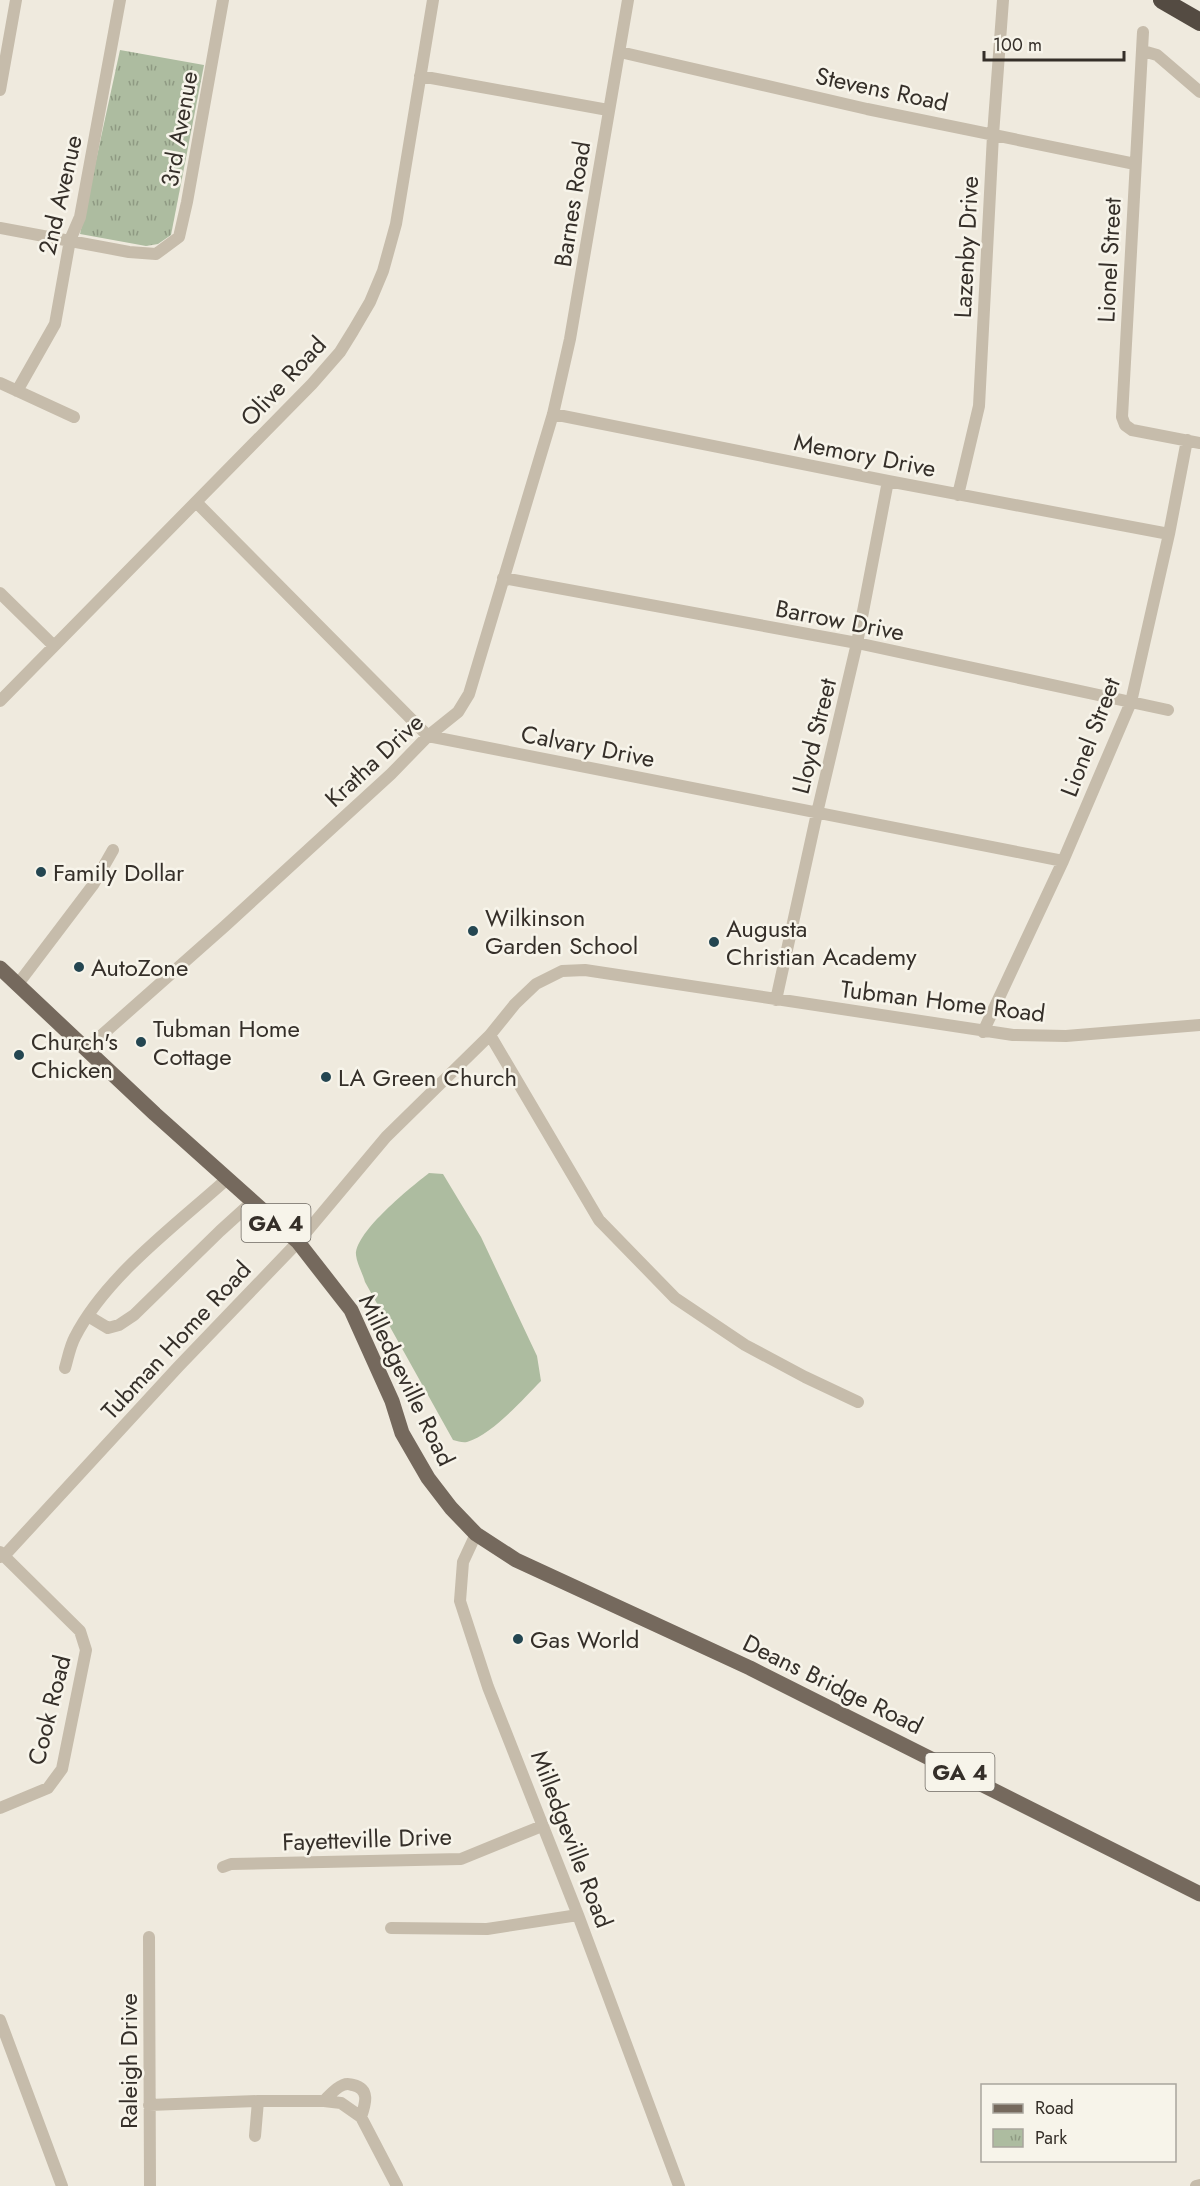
<svg xmlns="http://www.w3.org/2000/svg" width="1200" height="2186" font-family="Jost,sans-serif">
  <style>
    .grass { fill: #adbca0 }
    .park { fill: url(#park-tufts) }
    .lines { fill: none; stroke-linecap: round; stroke-linejoin: round }
    .minor { stroke: #c6bcab; stroke-width: 12 }
    .major { stroke: #75695d; stroke-width: 15 }
    .highway { stroke: #544b42; stroke-width: 18 }
    .poi-dot { fill: #244651; stroke: #f7f4ea; stroke-width: 2 }
    .labels { text-anchor: middle; dominant-baseline: central; stroke-width: 5; stroke-linejoin: round; paint-order: stroke }
    .shield { fill: #f7f4ea; stroke: #6f6a63; stroke-width: 1.5 }
    .shield-label { font-size: 22px; font-weight: bold; fill: #352f29 }
    .street-label { font-size: 24px; fill: #352f29; stroke: #f7f4ea }
    .poi-label { font-size: 24px; fill: #352f29; stroke: #f7f4ea; text-anchor: start }
  </style>
  <defs>
    <pattern id="park-tufts" width="24" height="20" patternUnits="userSpaceOnUse" patternTransform="scale(1.5)"><rect width="24" height="20" fill="#adbca0"/><path d="M3 7l-1-3M5 7V3M7 7l1-3M15 17l-1-3M17 17v-4M19 17l1-3" fill="none" stroke="#8e9982"/></pattern>
  </defs>
  <rect width="100%" height="100%" fill="#efeade"/>
  <path class="grass" d="M 429,1173 L 443,1174 L 481,1237 L 537,1356 L 541,1381 C 522,1400 493,1434 467,1442 C 462,1443 458,1441 453,1440 L 365,1282 C 363,1274 357,1264 356,1255 C 355,1232 411,1187 429,1173 Z"/>
  <path class="park" d="M 120,50 L 204,65 L 171,235 L 158,244 L 146,246 L 80,234 Z"/>
  <g class="lines">
    <path class="minor" d="M 1143,32 L 1122,417 L 1125,425 L 1132,430 L 1200,443
      M 1143,51 L 1157,55 L 1200,92
      M 620,52 L 867,109 L 1135,164
      M 420,76 L 608,110
      M 0,90 L 16,0
      M 0,228 L 129,252 L 156,254 L 179,237 L 187,202 L 223,0
      M 0,383 L 74,417
      M 17,391 L 55,324 L 70,240 L 80,217 L 120,0
      M 553,414 L 888,481 L 1169,534
      M 958,495 L 979,406 L 993,135 L 1003,0
      M 196,502 L 428,736 L 1063,861
      M 503,578 L 857,643 L 1168,710
      M 0,593 L 54,646
      M 0,701 L 312,384 L 340,352 L 353,331 L 370,302 L 383,271 L 396,224 L 433,0
      M 18,984 L 93,885 L 113,850
      M 776,1000 L 817,813 L 857,643 L 888,481
      M 983,1032 L 1063,861 L 1131,702 L 1169,534 L 1187,440
      M 490,1035 L 599,1220 L 675,1298 L 745,1345 L 805,1377 L 858,1402
      M 86,1049 L 225,926 L 391,774 L 428,736 L 458,712 L 469,694 L 553,414 L 570,339 L 628,0
      M 88,1316 L 108,1328 L 119,1325 L 134,1315 L 220,1231 L 252,1202
      M 65,1368 C 68,1358 70,1346 75,1337 C 106,1276 176,1225 227,1179
      M 476,1534 L 463,1562 L 460,1601 L 488,1687 L 578,1915 L 679,2186
      M 0,1552 L 80,1631 L 86,1650 L 62,1769 L 48,1788 L 0,1808
      M 0,1557 L 4,1556 L 178,1367 L 298,1242 L 386,1137 L 490,1035 L 515,1004 L 536,984 L 562,971 L 585,970 L 1013,1035 L 1066,1036 L 1200,1025
      M 223,1867 L 231,1864 L 461,1859 L 542,1826
      M 391,1928 L 487,1929 L 578,1915
      M 149,1937 L 150,2186
      M 0,2020 L 62,2186
      M 324,2101 C 330,2095 335,2088 343,2085 C 348,2083 348,2084 353,2085 C 371,2089 365,2105 361,2117
      M 149,2105 L 258,2101 L 324,2101 L 341,2103 L 361,2117 L 397,2186
      M 255,2136 L 258,2101
      M 1196,2186 L 1200,2185"/>
    <path class="major" d="M 0,968 L 155,1114 L 298,1242 L 351,1310 L 392,1401 L 402,1433 L 428,1478 L 451,1508 L 476,1534 L 516,1560 L 750,1668 L 1200,1894"/>
    <path class="highway" d="M 1162,0 L 1200,22"/>
  </g>
  <g class="poi-dot">
    <circle cx="41" cy="872" r="6"/>
    <circle cx="473" cy="931" r="6"/>
    <circle cx="714" cy="942" r="6"/>
    <circle cx="79" cy="967" r="6"/>
    <circle cx="141" cy="1042" r="6"/>
    <circle cx="19" cy="1055" r="6"/>
    <circle cx="326" cy="1077" r="6"/>
    <circle cx="518" cy="1639" r="6"/>
  </g>
  <g class="labels">
    <g class="shield">
      <rect x="241.5" y="1204" width="69" height="38" rx="4.5"/>
      <rect x="925.5" y="1753" width="69" height="38" rx="4.5"/>
    </g>
    <g class="shield-label">
      <text x="276" y="1223">GA 4</text>
      <text x="960" y="1772">GA 4</text>
    </g>
    <g class="street-label">
      <text transform="translate(882 89) rotate(12)">Stevens Road</text>
      <text transform="translate(179 129) rotate(-80)">3rd Avenue</text>
      <text transform="translate(60 195) rotate(-77)">2nd Avenue</text>
      <text transform="translate(572 204) rotate(-81)">Barnes Road</text>
      <text transform="translate(966 247) rotate(-87)">Lazenby Drive</text>
      <text transform="translate(1109 260) rotate(-87)">Lionel Street</text>
      <text transform="translate(283 381) rotate(-47)">Olive Road</text>
      <text transform="translate(865 455) rotate(11)">Memory Drive</text>
      <text transform="translate(840 620) rotate(11)">Barrow Drive</text>
      <text transform="translate(814 736) rotate(-76)">Lloyd Street</text>
      <text transform="translate(1090 737) rotate(-69)">Lionel Street</text>
      <text transform="translate(588 746) rotate(11)">Calvary Drive</text>
      <text transform="translate(374 760) rotate(-43)">Kratha Drive</text>
      <text transform="translate(943 1001) rotate(7)">Tubman Home Road</text>
      <text transform="translate(176 1340) rotate(-47)">Tubman Home Road</text>
      <text transform="translate(407 1380) rotate(64)">Milledgeville Road</text>
      <text transform="translate(833 1684) rotate(26)">Deans Bridge Road</text>
      <text transform="translate(49 1710) rotate(-76)">Cook Road</text>
      <text transform="translate(367 1839) rotate(-2)">Fayetteville Drive</text>
      <text transform="translate(572 1839) rotate(69)">Milledgeville Road</text>
      <text transform="translate(128 2061) rotate(-90)">Raleigh Drive</text>
    </g>
    <g class="poi-label">
      <text x="53" y="872">Family Dollar</text>
      <text x="485" y="917">Wilkinson<tspan x="485" dy="28">Garden School</tspan></text>
      <text x="726" y="928">Augusta<tspan x="726" dy="28">Christian Academy</tspan></text>
      <text x="91" y="967">AutoZone</text>
      <text x="153" y="1028">Tubman Home<tspan x="153" dy="28">Cottage</tspan></text>
      <text x="31" y="1041">Church's<tspan x="31" dy="28">Chicken</tspan></text>
      <text x="338" y="1077">LA Green Church</text>
      <text x="530" y="1639">Gas World</text>
    </g>
  </g>
  <rect x="981" y="2084" width="195" height="78" fill="#f7f4ea" stroke="#a9a59d" stroke-width="1.5"/>
  <rect x="993" y="2104" width="30" height="9" fill="#75695d" stroke="#a9a59d" stroke-width="1.5"/>
  <text x="1035" y="2114" font-size="18" fill="#352f29">Road</text>
  <rect x="993" y="2129" width="30" height="18" fill="url(#park-tufts)" stroke="#a9a59d" stroke-width="1.5"/>
  <text x="1035" y="2144" font-size="18" fill="#352f29">Park</text>
  <path d="M984 51v9h140v-9" fill="none" stroke="#352f29" stroke-width="3"/>
  <text x="993" y="51" font-size="18" fill="#352f29" stroke="#f7f4ea" stroke-width="4.5" paint-order="stroke">100 m</text>
</svg>
